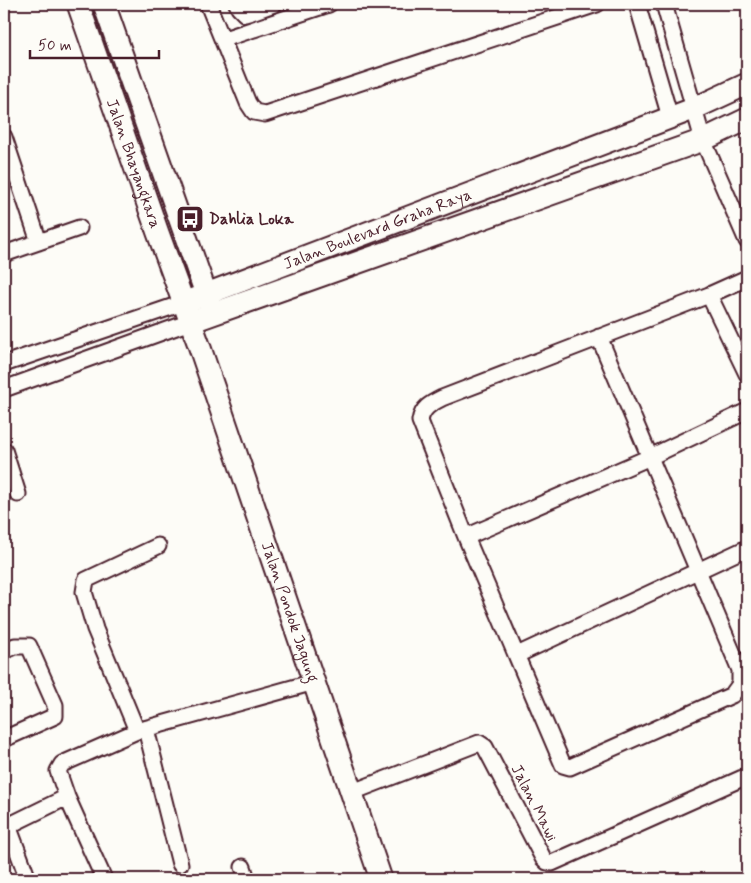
<svg xmlns="http://www.w3.org/2000/svg" width="751" height="883" font-family="Mynerve,sans-serif">
  <style>
    .lines { fill: none; stroke-linecap: round; stroke-linejoin: round }
    .street-casing { stroke: #4a1f2b; stroke-width: 19 }
    .secondary-casing { stroke: #4a1f2b; stroke-width: 25 }
    .street { stroke: #fdfcf7; stroke-width: 15 }
    .secondary { stroke: #fdfcf7; stroke-width: 21 }
    .labels { text-anchor: middle; dominant-baseline: central; stroke-width: 4; stroke-linejoin: round; paint-order: stroke }
    .street-label { font-size: 16px; fill: #4a1f2b; stroke: #fdfcf7 }
    .poi-label { font-size: 16px; font-weight: bold; fill: #4a1f2b; stroke: #fdfcf7; text-anchor: start }
  </style>
  <rect width="100%" height="100%" fill="#fdfcf7"/>
  <filter id="ink" filterUnits="userSpaceOnUse"><feTurbulence type="fractalNoise" baseFrequency=".02" numOctaves="2"/><feDisplacementMap in="SourceGraphic" scale="10" xChannelSelector="R" yChannelSelector="G"/><feConvolveMatrix kernelMatrix="1 2 1 2 8 2 1 2 1" color-interpolation-filters="sRGB"/></filter>
  <g filter="url(#ink)">
    <g class="lines">
      <defs>
        <path id="street" d="M 208,4 L 248,103 L 254,112 L 265,114 L 597,4
          M 237,4 L 239,8 L 245,14 L 252,12 L 274,4
          M 637,4 L 670,117
          M 664,4 L 703,140 L 747,241
          M 224,39 L 329,4
          M 4,137 L 39,242
          M 4,254 L 79,228
          M 709,295 L 747,374
          M 599,337 L 740,670 L 740,684 L 732,695 L 570,767 L 563,765 L 466,537 L 420,421 C 422,408 430,404 442,398 L 709,295 L 747,278
          M 4,364 L 183,303
          M 4,389 L 190,322
          M 4,450 L 18,494
          M 466,537 L 650,457 L 747,411
          M 4,651 L 15,646 L 29,646 L 55,705 L 55,716 L 4,739
          M 517,655 L 747,548
          M 146,729 L 180,864
          M 137,731 L 95,629 L 84,592 L 86,580 L 158,546
          M 350,793 L 479,743 L 485,747 L 543,858 L 547,862 L 552,863 L 747,776
          M 243,867 L 247,879
          M 28,879 L 9,828 L 16,822 L 67,797
          M 104,879 L 67,797 L 58,771 L 62,764 L 137,731 L 314,682"/>
        <g id="secondary">
          <path id="s1" d="M 78,4 L 158,233 L 199,345 L 381,879"/>
          <path d="M 104,4 L 211,308"/>
          <path id="s2" d="M 183,303 L 693,109 L 747,84"/>
          <path d="M 190,322 L 703,140 L 747,119"/>
        </g>
      </defs>
      <use href="#street" class="street-casing"/>
      <use href="#secondary" class="secondary-casing"/>
      <use href="#street" class="street"/>
      <use href="#secondary" class="secondary"/>
    </g>
  </g>
  <defs>
    <symbol id="bus-square" viewBox="-11 -11 22 22"><rect x="-9" y="-9" width="18" height="18" rx="4" fill="#4a1f2b" stroke="#fdfcf7"/><path d="M-5-6H5V4H4V6H2V4H-2V6H-4V4H-5ZM-3.5-4V0h7V-4ZM-3.5 1.2v1.5H-2V1.2ZM2 1.2v1.5H3.5V1.2Z" fill="#fff"/></symbol>
  </defs>
  <g fill-rule="evenodd">
    <use href="#bus-square" x="174" y="203" width="32" height="32"/>
  </g>
  <g class="labels">
    <g class="street-label">
      <text stroke="none"><textPath href="#s1" startOffset="169">Jalan Bhayangkara</textPath></text>
      <text stroke="none"><textPath href="#s2" startOffset="208">Jalan Boulevard Graha Raya</textPath></text>
      <text stroke="none"><textPath href="#s1" startOffset="644">Jalan Pondok Jagung</textPath></text>
      <text transform="translate(534 803) rotate(63)">Jalan Mawi</text>
    </g>
    <g class="poi-label">
      <text x="209" y="219">Dahlia Loka</text>
    </g>
  </g>
  <rect width="751" height="883" fill="none" stroke="#fdfcf7" stroke-width="20"/>
  <rect x="10" y="10" width="731" height="863" fill="none" stroke="#4a1f2b" stroke-width="2" filter="url(#ink)"/>
  <path d="M30 50v8h129v-8" fill="none" stroke="#4a1f2b" stroke-width="2.5"/>
  <text x="38" y="50" font-size="15" fill="#4a1f2b" stroke="#fdfcf7" stroke-width="4" paint-order="stroke">50 m</text>
</svg>
